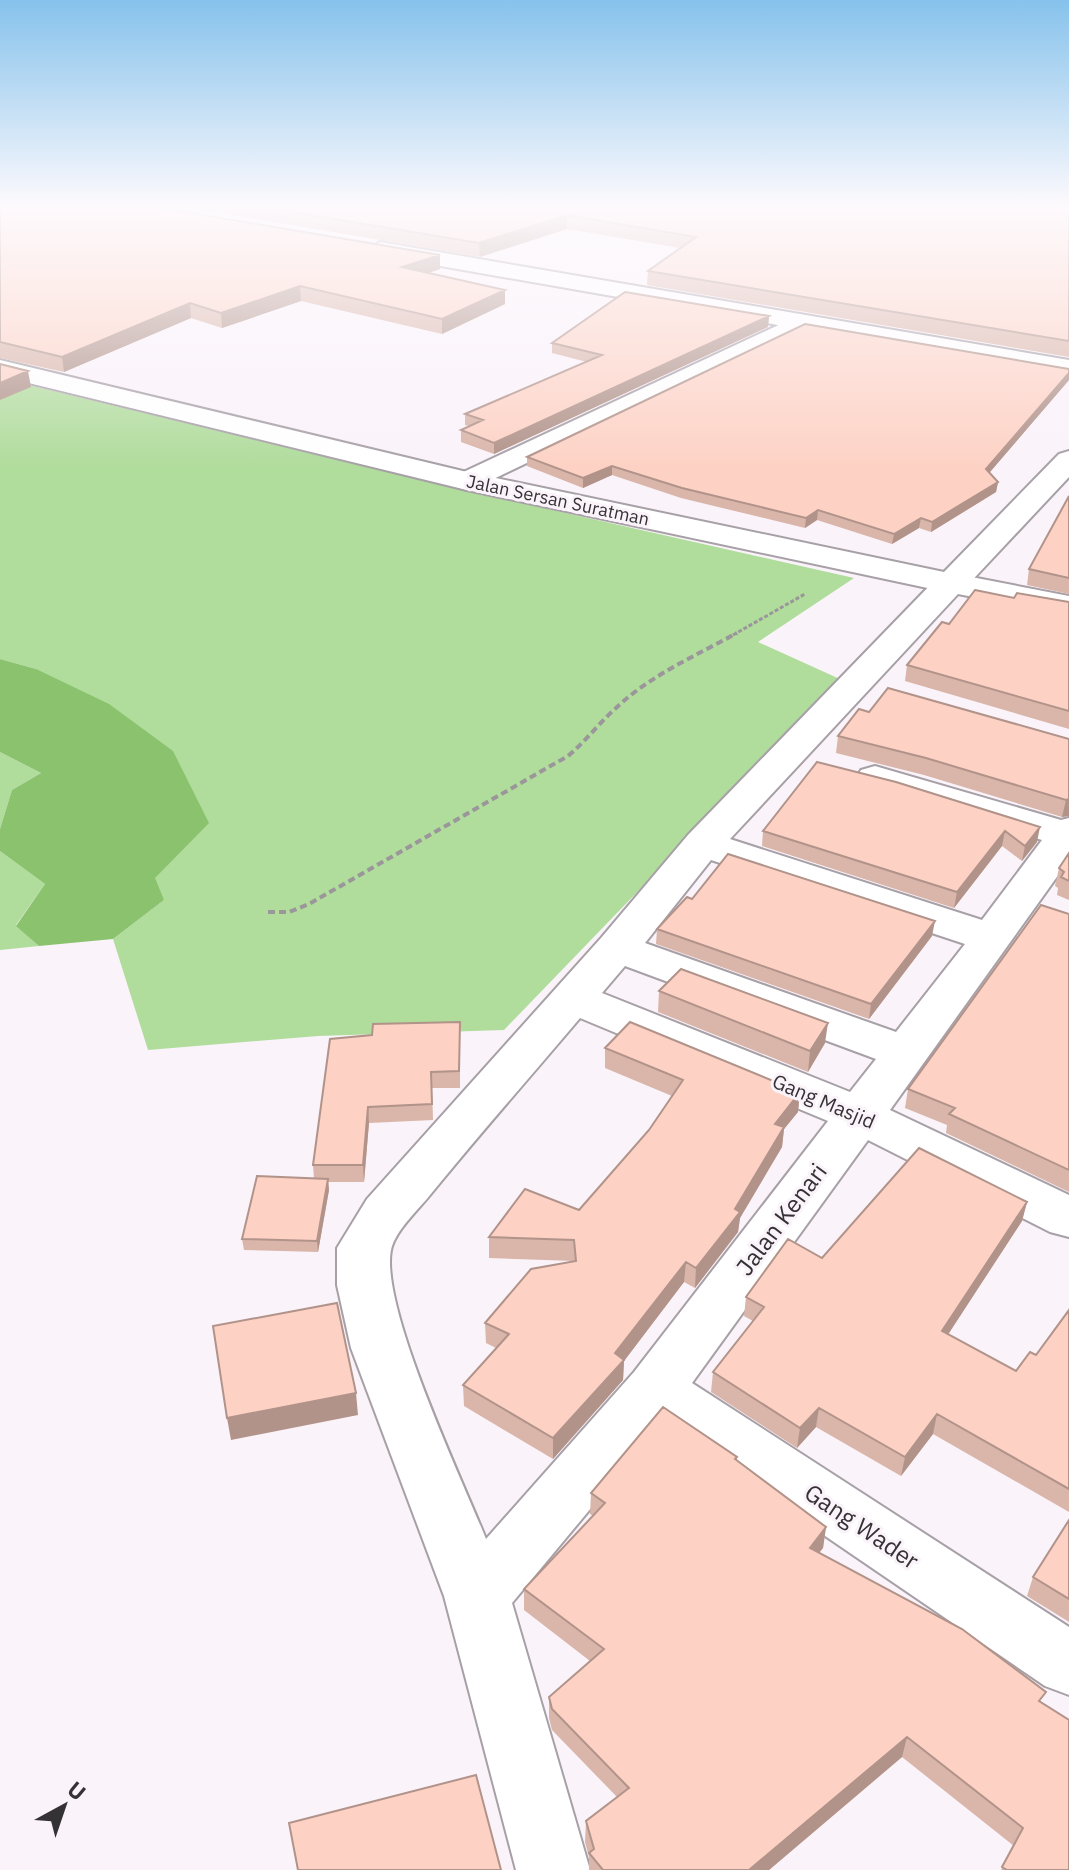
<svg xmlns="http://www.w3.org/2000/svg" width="1069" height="1870" font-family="'IBM Plex Sans',sans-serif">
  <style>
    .green { fill: #b0dc9c }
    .forest { fill: #8ac26e }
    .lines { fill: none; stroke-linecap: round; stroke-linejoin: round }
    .minor-casing { stroke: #a7a0a7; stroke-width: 4 }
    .tertiary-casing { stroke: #a7a0a7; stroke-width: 4 }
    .secondary-casing { stroke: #a7a0a7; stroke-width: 4 }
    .path-far1 { stroke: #9a969a; stroke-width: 3; stroke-dasharray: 4 2; stroke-linecap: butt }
    .path { stroke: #9a969a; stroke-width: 4; stroke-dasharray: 7 4; stroke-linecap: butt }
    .minor { fill: #fff; fill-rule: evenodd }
    .tertiary { fill: #fff; fill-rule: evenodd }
    .secondary { fill: #fff; fill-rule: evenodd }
    .wall { fill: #dab5a9 }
    .shaded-wall { fill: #b1938a }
    .building { fill: #fdd2c5; stroke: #b1938a; stroke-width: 2 }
    .labels { text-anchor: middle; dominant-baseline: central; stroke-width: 6; stroke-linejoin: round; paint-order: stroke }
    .far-street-label { font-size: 18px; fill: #343234; stroke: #faf3fa }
    .street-label { font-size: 20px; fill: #343234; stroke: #faf3fa }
    .near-street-label { font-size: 24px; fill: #343234; stroke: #faf3fa }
  </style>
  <rect width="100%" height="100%" fill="#faf3fa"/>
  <path class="green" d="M 0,378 L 455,488 L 854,578 L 758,642 L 842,680 L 504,1030 L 318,1036 L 148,1050 L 113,939 L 164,900 L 36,669 L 0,659 Z
    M 0,752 L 41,773 L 12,790 L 0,829 Z
    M 0,851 L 45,884 L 16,925 L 39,946 L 0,950 Z"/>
  <path class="forest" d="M 0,659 L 36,669 L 109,704 L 173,751 L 209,823 L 155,878 L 164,900 L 113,939 L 39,946 L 16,926 L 45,884 L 0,851 L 0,829 L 12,790 L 41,773 L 0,752 Z"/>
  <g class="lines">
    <defs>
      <path id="minor" d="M 800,315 L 809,317 L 812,322 L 809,327 L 477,487 L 467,490 L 457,487 L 452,481 L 457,475 Z
        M 951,573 L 1069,596 L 1069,616 L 958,594 L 730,839 L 982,920 L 1042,840 L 861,786 L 856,778 L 861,770 L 875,766 L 1061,820 L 1069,818 L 1069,860 L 890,1110 L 1069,1195 L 1069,1237 L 1050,1232 L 868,1140 L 692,1383 L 1069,1627 L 1069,1695 L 1045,1686 L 661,1424 L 512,1603 L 590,1870 L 516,1870 L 444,1596 L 351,1348 L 337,1285 L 337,1248 L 367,1199 L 601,938 L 688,835 L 939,576 ZM 711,860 L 965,944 L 896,1032 L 645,943 ZM 625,966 L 876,1059 L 850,1092 L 602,993 ZM 580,1018 L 828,1121 L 634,1372 L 486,1539 C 462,1479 380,1307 391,1250 C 395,1231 418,1210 430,1195 C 479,1135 530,1077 580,1018 Z"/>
      <path id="tertiary" d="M 380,242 L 1069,360 L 1069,376 L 372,254 L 369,249 Z"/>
      <path id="secondary" d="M 0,360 L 467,472 L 944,572 L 1059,454 L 1069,451 L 1069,477 L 963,590 L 951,593 L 467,490 L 0,376 Z"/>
    </defs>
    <use href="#minor" class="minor-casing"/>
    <use href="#tertiary" class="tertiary-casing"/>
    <use href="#secondary" class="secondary-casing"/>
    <path class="path-far1" d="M 733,635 L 805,594"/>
    <path class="path" d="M 268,912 L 289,912 L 309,904 L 568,756 C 586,741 599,723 616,708 C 649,676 697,655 737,633"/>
    <use href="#minor" class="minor"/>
    <use href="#tertiary" class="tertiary"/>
    <use href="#secondary" class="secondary"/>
  </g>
  <path class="wall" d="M 0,206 L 440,255 L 440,269 L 429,273 L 505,290 L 505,304 L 442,334 L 301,301 L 222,328 L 191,318 L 64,372 L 0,358 Z
    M 180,206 L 1069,206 L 1069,357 L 647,285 L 648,271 L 680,248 L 567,229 L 480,257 Z
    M 769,316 L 768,327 L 494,454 L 461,442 L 461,430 L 469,426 L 465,425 L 465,414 L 587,362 L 552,353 L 552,343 Z
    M 1069,369 L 1069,380 L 989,473 L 998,482 L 996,492 L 931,532 L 919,528 L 892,544 L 817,520 L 805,528 L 681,498 L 612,475 L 583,488 L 527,466 L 527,457 Z
    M 1069,496 L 1069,594 L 1027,585 L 1029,569 Z
    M 1014,598 L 1069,602 L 1069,729 L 905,681 L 907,665 L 949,624 Z
    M 869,712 L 1069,739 L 1069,816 L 1062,817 L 924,775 L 836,753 L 838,736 Z
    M 817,762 L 1037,842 L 1022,861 L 1002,846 L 954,908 L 762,846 L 763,831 Z
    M 1069,853 L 1069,900 L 1057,895 L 1058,888 L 1055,886 L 1059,868 Z
    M 692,899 L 932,936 L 869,1019 L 656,944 L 657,929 Z
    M 1069,914 L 1069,1192 L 946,1133 L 947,1125 L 905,1108 L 908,1089 Z
    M 659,991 L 825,1043 L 808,1072 L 658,1012 Z
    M 460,1038 L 460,1088 L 432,1088 L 433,1120 L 369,1123 L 364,1182 L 328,1182 L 329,1190 L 318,1252 L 244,1250 L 242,1239 L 314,1179 L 313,1165 L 330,1039 Z
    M 605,1048 L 800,1092 L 798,1112 L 784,1129 L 782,1147 L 740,1218 L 738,1232 L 695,1288 L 684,1282 L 624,1361 L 623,1380 L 553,1459 L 464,1406 L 463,1385 L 496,1348 L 486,1343 L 485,1323 L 574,1261 L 489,1258 L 489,1237 L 579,1210 L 649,1130 L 672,1096 L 605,1068 Z
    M 1027,1202 L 1022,1221 L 948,1334 L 1016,1371 L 1036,1355 L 1069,1310 L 1069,1512 L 933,1434 L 901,1476 L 816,1427 L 797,1448 L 711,1392 L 713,1372 L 753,1321 L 744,1316 L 746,1297 L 822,1258 Z
    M 737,1457 L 737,1460 L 826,1527 L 823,1548 L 819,1553 L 1043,1704 L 1069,1870 L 1001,1870 L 1014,1846 L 902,1757 L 769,1870 L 589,1870 L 589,1857 L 585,1842 L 586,1821 L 617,1797 L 552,1730 L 549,1718 L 549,1697 L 590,1661 L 524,1610 L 524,1589 L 593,1516 L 590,1514 L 591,1493 Z
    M 1069,1520 L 1069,1622 L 1027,1596 L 1033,1577 Z"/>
  <path class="shaded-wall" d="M 567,215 L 567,229 L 480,257 L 479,243 Z
    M 440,255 L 440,269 L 403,281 L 402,267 Z
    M 300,286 L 301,301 L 222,328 L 221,313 Z
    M 505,290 L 505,304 L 442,334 L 442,319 Z
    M 190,303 L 191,318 L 64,372 L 62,357 Z
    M 769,316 L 768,327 L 494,454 L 494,443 Z
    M 28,371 L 31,387 L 0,400 L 0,383 Z
    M 1069,373 L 1069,380 L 984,479 L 986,469 Z
    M 612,466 L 612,475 L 583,488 L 583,478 Z
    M 998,482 L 996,492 L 931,532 L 932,522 Z
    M 818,510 L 817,520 L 805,528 L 806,518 Z
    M 921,518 L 919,528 L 892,544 L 894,534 Z
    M 1069,799 L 1069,816 L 1062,817 L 1066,800 Z
    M 1040,827 L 1037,842 L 1022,861 L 1025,846 Z
    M 1005,831 L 1002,846 L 954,908 L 957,892 Z
    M 935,921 L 932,936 L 869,1019 L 871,1004 Z
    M 828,1023 L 825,1043 L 808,1072 L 810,1051 Z
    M 800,1092 L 798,1112 L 784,1129 L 782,1147 L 740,1218 L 738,1232 L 695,1288 L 696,1268 L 735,1209 L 775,1124 Z
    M 368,1107 L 369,1123 L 364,1182 L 363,1165 Z
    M 328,1179 L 329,1190 L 318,1252 L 317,1241 Z
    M 1027,1202 L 1022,1221 L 938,1350 L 942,1331 Z
    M 686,1262 L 684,1282 L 624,1361 L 623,1380 L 553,1459 L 553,1438 L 615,1353 Z
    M 356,1393 L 358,1415 L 231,1440 L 227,1418 Z
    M 819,1408 L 816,1427 L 797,1448 L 800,1428 Z
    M 937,1414 L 933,1434 L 901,1476 L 905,1457 Z
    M 826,1527 L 823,1548 L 806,1569 L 810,1548 Z
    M 907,1737 L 902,1757 L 769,1870 L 749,1870 Z"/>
  <path class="building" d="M 0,206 L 150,206 L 440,255 L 402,267 L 505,290 L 442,319 L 300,286 L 221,313 L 190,303 L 62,357 L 0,342 Z
    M 256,206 L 1069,206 L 1069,341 L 648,271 L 696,237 L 567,215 L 479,243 Z
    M 625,292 L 769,316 L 494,443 L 461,430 L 483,420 L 465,414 L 602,355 L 552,343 Z
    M 805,324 L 1069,369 L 1069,373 L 986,469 L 998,482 L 932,522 L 921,518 L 894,534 L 818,510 L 806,518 L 682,488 L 612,466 L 583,478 L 527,457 Z
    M 0,364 L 28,371 L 0,383 Z
    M 1069,496 L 1069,578 L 1029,569 Z
    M 975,590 L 1014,598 L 1017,593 L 1069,602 L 1069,711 L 907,665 L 942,622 L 949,624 Z
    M 888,688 L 1069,739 L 1069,799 L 1066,800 L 926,758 L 838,736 L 859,709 L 869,712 Z
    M 817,762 L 896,782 L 1040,827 L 1025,846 L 1005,831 L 957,892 L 763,831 Z
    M 1069,853 L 1069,881 L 1061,877 L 1064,872 L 1059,868 Z
    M 728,854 L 935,921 L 871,1004 L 657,929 L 687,897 L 692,899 Z
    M 1041,905 L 1069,914 L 1069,1170 L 949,1114 L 955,1108 L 908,1089 Z
    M 681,969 L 828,1023 L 810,1051 L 659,991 Z
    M 460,1022 L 459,1071 L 431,1072 L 432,1104 L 368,1107 L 363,1165 L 313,1165 L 330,1039 L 372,1035 L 373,1024 Z
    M 630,1022 L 800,1092 L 775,1124 L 784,1127 L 735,1209 L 740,1212 L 696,1268 L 686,1262 L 615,1353 L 624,1360 L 553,1438 L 463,1385 L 509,1334 L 485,1323 L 531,1269 L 576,1261 L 574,1240 L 489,1237 L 525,1189 L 579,1210 L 649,1130 L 683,1080 L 605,1048 Z
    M 919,1148 L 1027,1202 L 942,1331 L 1016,1371 L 1030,1352 L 1036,1355 L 1069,1310 L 1069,1489 L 937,1414 L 905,1457 L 819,1408 L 800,1428 L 713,1372 L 764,1307 L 746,1297 L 788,1239 L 822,1258 Z
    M 257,1176 L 328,1179 L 317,1241 L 242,1239 Z
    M 337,1303 L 356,1393 L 227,1418 L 213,1326 Z
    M 663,1407 L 737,1457 L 735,1459 L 826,1527 L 810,1548 L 962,1629 L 1046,1692 L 1039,1701 L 1069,1720 L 1069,1870 L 1007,1870 L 1002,1867 L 1023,1828 L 907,1737 L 749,1870 L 603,1870 L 589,1853 L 594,1849 L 586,1821 L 629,1788 L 552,1709 L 549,1697 L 604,1649 L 524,1589 L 605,1503 L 591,1493 Z
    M 1069,1520 L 1069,1599 L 1033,1577 Z
    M 476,1775 L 501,1870 L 298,1870 L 289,1823 Z"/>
  <linearGradient id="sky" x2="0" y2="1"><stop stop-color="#86c2ec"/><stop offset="0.44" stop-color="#fdfafd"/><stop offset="1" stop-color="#fdfafd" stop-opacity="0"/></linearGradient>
  <rect width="1069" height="468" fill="url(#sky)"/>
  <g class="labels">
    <g class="far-street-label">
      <text transform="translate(558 500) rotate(12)">Jalan Sersan Suratman</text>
    </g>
    <g class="street-label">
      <text transform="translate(824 1101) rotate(23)">Gang Masjid</text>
    </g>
    <g class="near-street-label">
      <text transform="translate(781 1219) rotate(-53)">Jalan Kenari</text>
      <text transform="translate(862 1526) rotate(34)">Gang Wader</text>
    </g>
  </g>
  <g transform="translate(64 1806) rotate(40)" stroke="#faf3fa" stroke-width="6" paint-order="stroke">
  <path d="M0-6L14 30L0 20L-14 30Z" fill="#343234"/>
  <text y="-12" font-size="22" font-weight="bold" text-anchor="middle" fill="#343234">U</text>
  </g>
</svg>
